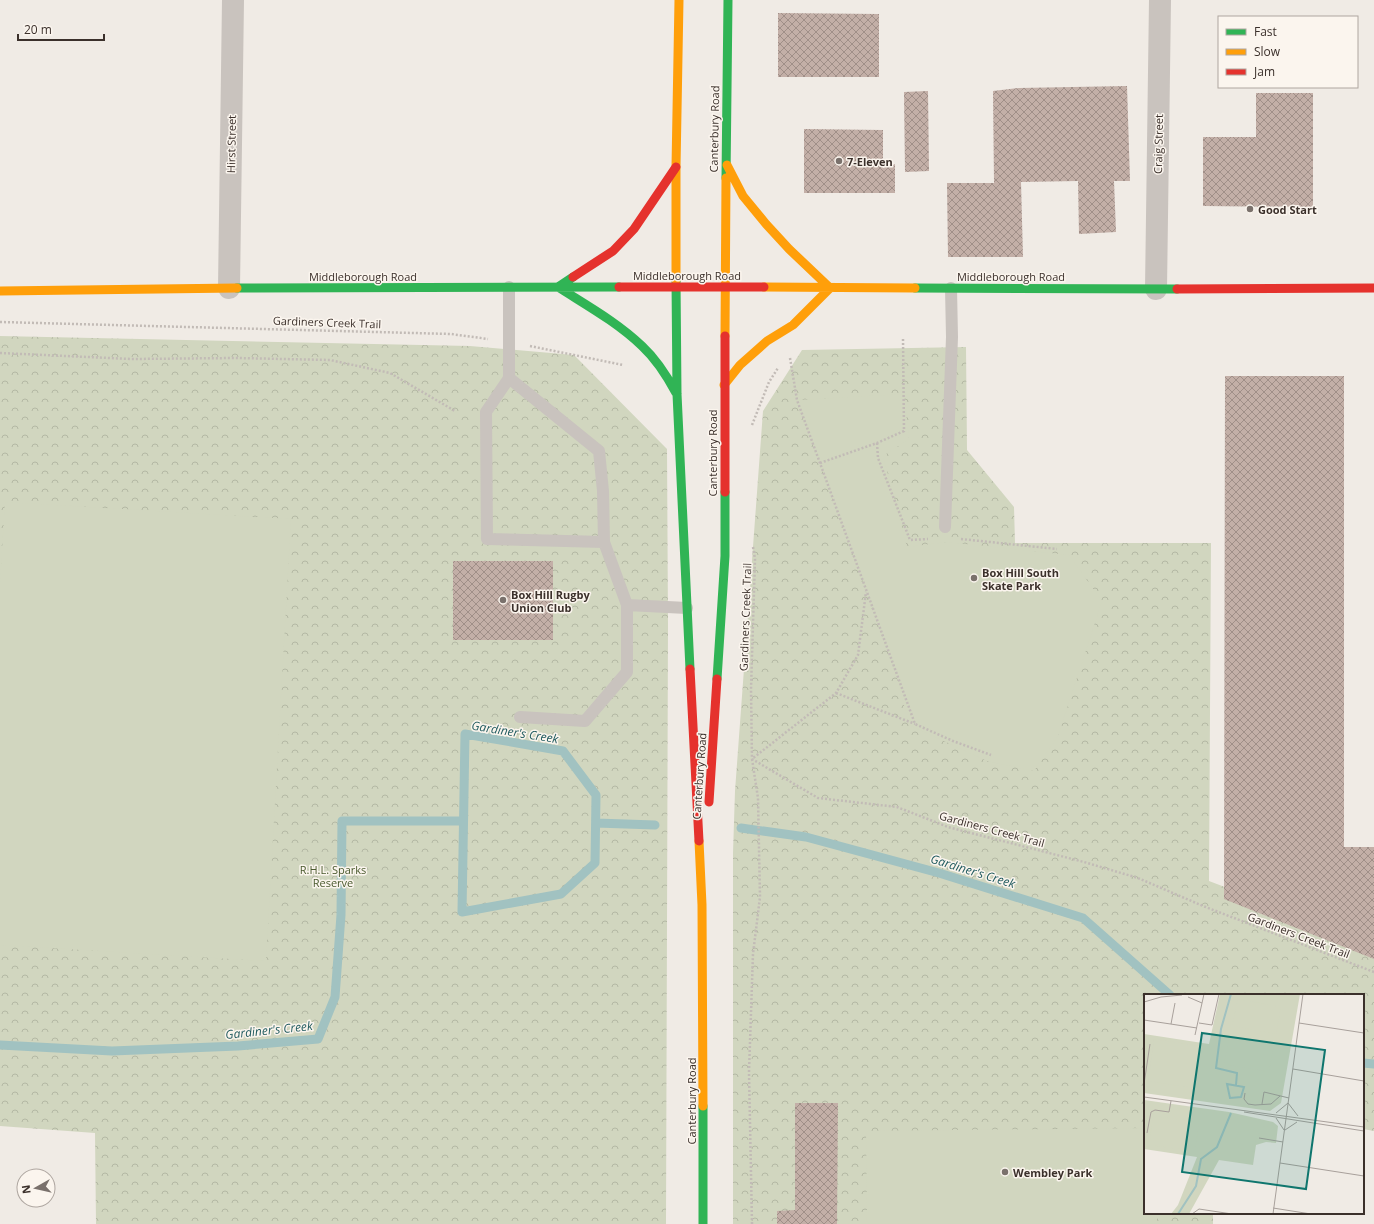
<svg xmlns="http://www.w3.org/2000/svg" width="1374" height="1224" font-family="'Open Sans',sans-serif">
  <style>
    .park { fill: url(#park-crowns) }
    .pitch { fill: #d1d6bf }
    .lines { fill: none; stroke-linecap: round; stroke-linejoin: round }
    .stream { stroke: #a1c2c1; stroke-width: 9 }
    .building { fill: url(#building-cross-hatch) }
    .path { stroke: #c2bbb6; stroke-width: 2.5; stroke-dasharray: 2 2; stroke-linecap: butt }
    .lane { stroke: #c9c3be; stroke-width: 12 }
    .street { stroke: #c9c3be; stroke-width: 22 }
    .fast { stroke: #30b455; stroke-width: 9 }
    .slow { stroke: #ff9f0a; stroke-width: 9 }
    .jam { stroke: #e5322d; stroke-width: 9 }
    .poi-dot { fill: #7a716c; stroke: #fbf5ee; stroke-width: 1.5 }
    .labels { text-anchor: middle; dominant-baseline: central; stroke-width: 3; stroke-linejoin: round; paint-order: stroke }
    .street-label { font-size: 11px; fill: #3b302b; stroke: #fbf5ee }
    .poi-label { font-size: 11px; font-weight: bold; fill: #3b302b; stroke: #fbf5ee; text-anchor: start }
    .park-label { font-size: 11px; fill: #4a5a2e; stroke: #fbf5ee }
    .water-label { font-size: 12px; font-style: italic; fill: #1f5a5e; stroke: #fbf5ee }
    .inset-river { fill: none; stroke: #a1c2c1; stroke-width: 2 }
    .inset-road { fill: none; stroke: #a8a09b; stroke-width: 1 }
    .view { fill: #0f766e; fill-opacity: 0.15; stroke: #0f766e; stroke-width: 2 }
    .inset-edge { fill: none; stroke: #3b302b; stroke-width: 2 }
  </style>
  <defs>
    <pattern id="park-crowns" width="20" height="18" patternUnits="userSpaceOnUse"><rect width="20" height="18" fill="#d1d6bf"/><path d="M2 6a3 3 0 1 1 6 0M12 15a3 3 0 1 1 6 0" fill="none" stroke="#b4b8a4"/></pattern>
    <pattern id="building-cross-hatch" width="8" height="8" patternUnits="userSpaceOnUse"><rect width="8" height="8" fill="#c3afa7"/><path d="M0 0l8 8M0 8l8-8" fill="none" stroke="#a08f88"/></pattern>
  </defs>
  <rect width="100%" height="100%" fill="#f0ebe5"/>
  <path class="park" d="M 0,336 L 470,346 L 574,355 L 667,449 L 668,624 L 666,1224 L 96,1224 L 95,1133 L 0,1126 Z
    M 966,347 L 967,450 L 1014,507 L 1015,543 L 1211,543 L 1209,881 L 1374,944 L 1374,1131 L 1363,1129 L 1363,995 L 1145,995 L 1145,1213 L 1213,1213 L 1213,1224 L 733,1224 L 733,853 L 735,791 L 763,411 L 802,350 Z"/>
  <path class="pitch" d="M 904,394 L 909,439 L 883,456 L 907,547 L 947,542 L 1069,555 L 1102,601 L 1058,736 L 1034,771 L 987,761 L 909,725 L 895,670 L 797,400 Z
    M 5,502 L 291,519 L 266,961 L 0,945 L 0,584 Z
    M 1145,1128 L 1145,1213 L 1157,1213 L 1157,1224 L 867,1224 L 866,1131 Z"/>
  <g class="lines">
    <path class="stream" d="M 465,734 L 563,751 L 596,795 L 595,863 L 561,894 L 462,912 Z
      M 596,823 L 655,825
      M 741,828 L 806,837 L 939,873 L 1083,918 L 1170,995
      M 0,1045 L 112,1051 L 238,1046 L 318,1039 L 335,997 L 341,915 L 342,821 L 463,821
      M 1363,1063 L 1374,1064"/>
  </g>
  <path class="building" d="M 778,13 L 879,14 L 879,77 L 778,77 Z
    M 1127,86 L 1130,181 L 1114,181 L 1116,232 L 1079,234 L 1078,181 L 1021,182 L 1023,257 L 948,257 L 947,183 L 994,183 L 993,91 L 1019,88 Z
    M 928,91 L 929,171 L 905,172 L 904,92 Z
    M 1256,93 L 1313,93 L 1313,207 L 1203,206 L 1203,137 L 1256,137 Z
    M 804,129 L 883,130 L 883,168 L 895,164 L 895,193 L 804,193 Z
    M 1225,376 L 1344,376 L 1344,847 L 1374,847 L 1374,959 L 1224,899 Z
    M 453,561 L 553,561 L 553,640 L 453,640 Z
    M 795,1103 L 838,1103 L 837,1224 L 777,1224 L 777,1211 L 795,1210 Z"/>
  <g class="lines">
    <path class="path" d="M 0,322 L 451,334 L 488,339
      M 530,346 L 623,365
      M 0,353 L 131,359 L 237,358 L 330,360 L 390,373 L 455,411
      M 790,358 L 797,400 L 915,724 L 953,741 L 991,755
      M 752,425 L 769,382 L 778,368
      M 877,443 L 878,458 L 910,540 L 928,539
      M 820,463 L 877,443 L 904,431 L 903,338
      M 961,539 L 1057,549
      M 753,547 L 755,559 L 751,689 L 752,759 L 818,798 L 897,807 L 948,827 L 1084,862 L 1138,878 L 1203,906 L 1374,972
      M 836,693 L 915,724
      M 752,1224 L 749,1072 L 753,954 L 760,897 L 758,798 L 752,759 L 836,693 L 858,655 L 866,592"/>
    <path class="lane" d="M 509,287 L 509,378 L 486,412 L 487,539 L 604,542
      M 509,378 L 599,451 L 603,491 L 604,542 L 627,605 L 627,672 L 585,721 L 520,717
      M 945,527 L 952,337 L 951,288
      M 627,605 L 687,608"/>
    <path class="street" d="M 229,288 L 233,0
      M 1156,289 L 1160,0"/>
    <path class="fast" d="M 726,178 L 728,0
      M 573,277 L 558,287 C 586,305 617,322 642,346 C 656,359 667,376 676,393
      M 676,280 L 677,394 L 690,669
      M 237,288 L 619,287
      M 915,288 L 1177,289
      M 717,679 L 725,556 L 725,492
      M 703,1106 L 703,1224"/>
    <path class="slow" d="M 727,165 L 743,196 L 766,224 L 789,249 L 830,288
      M 676,280 L 676,167 L 679,0
      M 764,287 L 915,288
      M 0,291 L 237,288
      M 725,336 L 726,178
      M 724,385 L 740,365 L 767,341 L 793,325 L 830,288
      M 699,841 L 702,905 L 703,1106"/>
    <path class="jam" d="M 573,277 L 613,251 L 634,229 L 676,167
      M 619,287 L 764,287
      M 1177,289 L 1374,288
      M 725,336 L 725,492
      M 690,669 L 699,841
      M 709,802 L 717,679"/>
  </g>
  <g class="poi-dot">
    <circle cx="839" cy="161" r="4"/>
    <circle cx="1250" cy="209" r="4"/>
    <circle cx="974" cy="578" r="4"/>
    <circle cx="503" cy="600" r="4"/>
    <circle cx="1005" cy="1172" r="4"/>
  </g>
  <g class="labels">
    <g class="street-label">
      <text transform="translate(714 129) rotate(-89)">Canterbury Road</text>
      <text transform="translate(231 144) rotate(-89)">Hirst Street</text>
      <text transform="translate(1158 144) rotate(-89)">Craig Street</text>
      <text x="687" y="275">Middleborough Road</text>
      <text x="363" y="276">Middleborough Road</text>
      <text x="1011" y="276">Middleborough Road</text>
      <text transform="translate(327 322) rotate(2)">Gardiners Creek Trail</text>
      <text transform="translate(712 453) rotate(-90)">Canterbury Road</text>
      <text transform="translate(745 617) rotate(-88)">Gardiners Creek Trail</text>
      <text transform="translate(699 776) rotate(-86)">Canterbury Road</text>
      <text transform="translate(992 829) rotate(15)">Gardiners Creek Trail</text>
      <text transform="translate(1299 935) rotate(21)">Gardiners Creek Trail</text>
      <text transform="translate(691 1101) rotate(-90)">Canterbury Road</text>
    </g>
    <g class="poi-label">
      <text x="847" y="161">7-Eleven</text>
      <text x="1258" y="209">Good Start</text>
      <text x="982" y="572">Box Hill South<tspan x="982" dy="13">Skate Park</tspan></text>
      <text x="511" y="594">Box Hill Rugby<tspan x="511" dy="13">Union Club</tspan></text>
      <text x="1013" y="1172">Wembley Park</text>
    </g>
    <g class="park-label">
      <text x="333" y="869">R.H.L. Sparks<tspan x="333" dy="13">Reserve</tspan></text>
    </g>
    <g class="water-label">
      <text transform="translate(515 732) rotate(9)">Gardiner's Creek</text>
      <text transform="translate(973 871) rotate(17)">Gardiner's Creek</text>
      <text transform="translate(269 1030) rotate(-6)">Gardiner's Creek</text>
    </g>
  </g>
  <g transform="translate(1144 994)">
    <rect width="220" height="220" fill="#f0ebe5"/>
    <path d="M 76,0 L 156,0 L 137,109 L 126,117 L 0,99 L 0,40 L 65,50 ZM 0,106 L 85,118 L 129,128 L 134,132 L 132,149 L 122,148 L 112,151 L 109,171 L 75,166 L 45,220 L 27,220 L 34,211 L 53,163 L 0,155 Z" fill="#d1d6bf"/>
    <path d="M 94,5 L 137,13 L 132,40 L 88,32 ZM 86,41 L 130,50 L 125,78 L 80,70 ZM 10,45 L 55,52 L 50,94 L 4,87 ZM 9,122 L 55,128 L 51,157 L 5,151 ZM 129,131 L 128,142 L 122,139 L 113,140 L 110,156 L 105,159 L 89,150 L 95,138 Z" fill="#d1d6bf"/>
    <path class="inset-river" d="M 87,0 L 77,35 L 72,74 L 93,79 L 92,91M 83,90 L 100,93 L 97,103 L 86,104 ZM 34,220 L 52,192 L 57,165 L 73,153 L 87,119"/>
    <path class="inset-road" d="M 44,3 L 58,9M 0,8 L 17,3 L 38,1M 0,26 L 53,34M 55,29 L 68,31 L 75,0M 155,29 L 220,39M 27,30 L 31,9M 51,41 L 60,0M 149,75 L 220,87M 0,90 L 6,50M 101,99 L 100,105 L 104,110 L 111,111 L 127,110 L 136,102M 0,103 L 220,133M 118,110 L 120,98 L 145,104M 100,118 L 220,137M 132,119 L 144,109 L 154,122M 132,124 L 140,136M 141,136 L 153,128M 3,139 L 7,118 L 11,116 L 25,118 L 27,107M 115,144 L 139,148M 136,169 L 220,182M 129,214 L 167,220M 48,220 L 55,215 L 88,220M 129,220 L 159,0"/>
    <path class="view" d="M 58,39 L 181,56 L 162,195 L 38,178 Z"/>
    <rect width="220" height="220" class="inset-edge"/>
  </g>
  <rect x="1218" y="16" width="140" height="72" fill="#fbf5ee" stroke="#aea6a0"/>
  <rect x="1226" y="29" width="20" height="6" fill="#30b455" stroke="#aea6a0"/>
  <text x="1254" y="36" font-size="12" fill="#3b302b">Fast</text>
  <rect x="1226" y="49" width="20" height="6" fill="#ff9f0a" stroke="#aea6a0"/>
  <text x="1254" y="56" font-size="12" fill="#3b302b">Slow</text>
  <rect x="1226" y="69" width="20" height="6" fill="#e5322d" stroke="#aea6a0"/>
  <text x="1254" y="76" font-size="12" fill="#3b302b">Jam</text>
  <g transform="translate(36 1188) rotate(262)"><circle r="19" fill="#fbf5ee" stroke="#aea6a0"/>
  <path d="M0-3L7 15L0 10L-7 15Z" fill="#7a716c"/>
  <text y="-6" font-size="11" font-weight="bold" text-anchor="middle" fill="#3b302b">N</text>
  </g>
  <path d="M18 34v6h86v-6" fill="none" stroke="#3b302b" stroke-width="2"/>
  <text x="24" y="34" font-size="12" fill="#3b302b" stroke="#fbf5ee" stroke-width="3" paint-order="stroke">20 m</text>
</svg>
